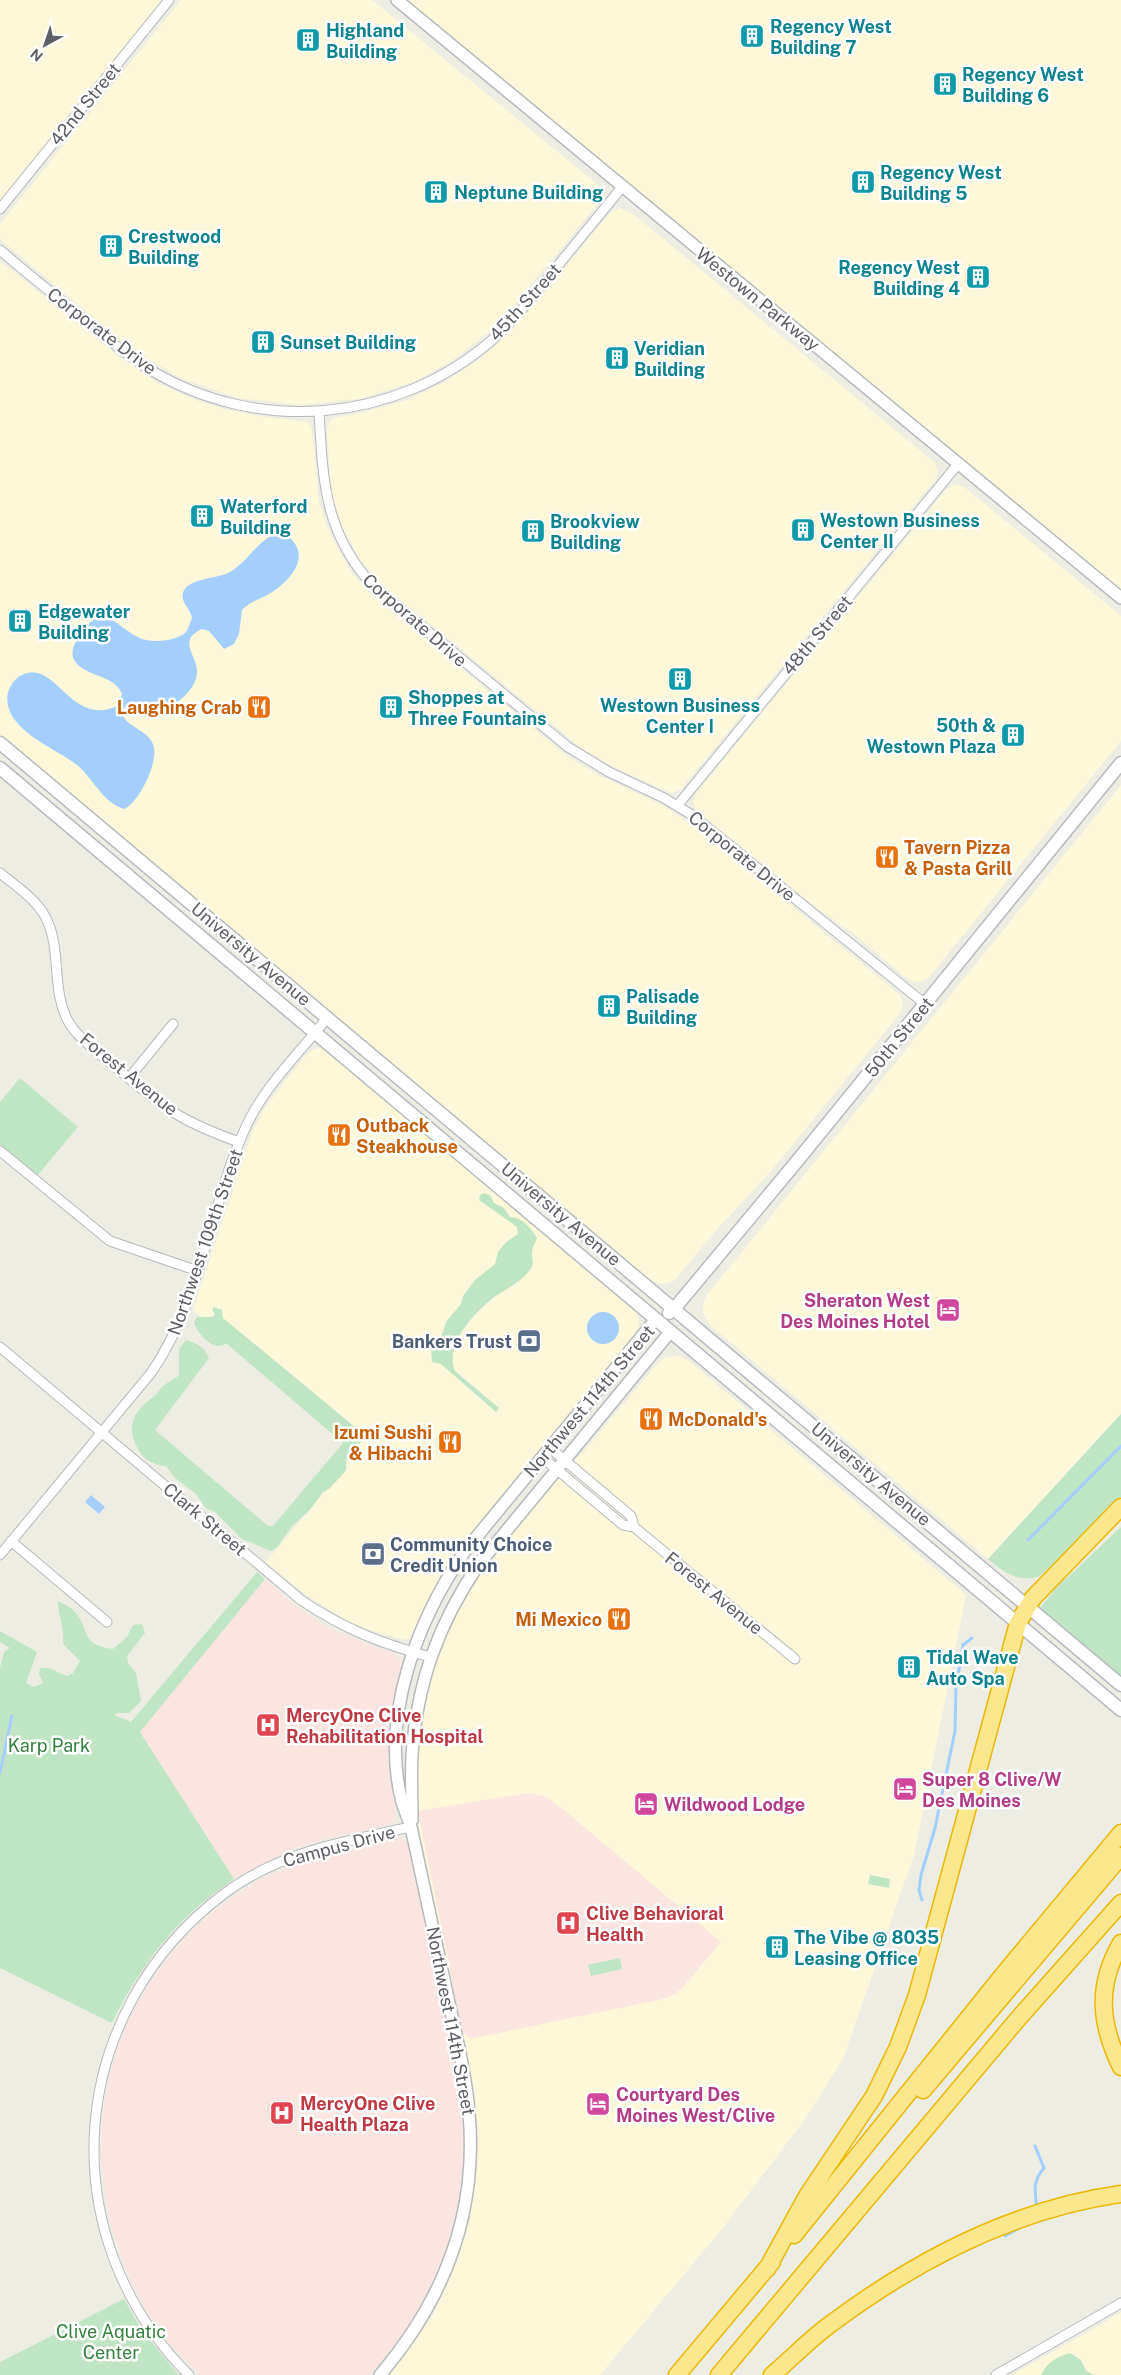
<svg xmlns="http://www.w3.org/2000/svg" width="1121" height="2375" font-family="'Public Sans',sans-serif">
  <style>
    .commercial { fill: #fdf8da }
    .medical { fill: #fbe5e0 }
    .green { fill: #c0e5c4 }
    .water { fill: #a4cffd }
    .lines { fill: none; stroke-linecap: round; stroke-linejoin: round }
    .stream { stroke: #a4cffd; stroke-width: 3 }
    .minor-casing { stroke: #b6b9bd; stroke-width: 11 }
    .tertiary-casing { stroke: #b6b9bd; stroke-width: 14 }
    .secondary-casing { stroke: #b7babf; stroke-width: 15 }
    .motorway-casing { stroke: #edb805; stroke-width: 19 }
    .minor { stroke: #fff; stroke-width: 9 }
    .tertiary { stroke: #fff; stroke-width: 11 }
    .secondary { stroke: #fff; stroke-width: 12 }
    .motorway { stroke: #fbe88e; stroke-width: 16 }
    .labels { text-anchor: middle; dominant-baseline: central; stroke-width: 5; stroke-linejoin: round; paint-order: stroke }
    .culture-label { font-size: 18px; font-weight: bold; fill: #0d838f; stroke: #fff; text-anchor: start }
    .street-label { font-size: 18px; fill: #5c5f64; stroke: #fff }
    .food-label { font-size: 18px; font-weight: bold; fill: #c56008; stroke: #fff; text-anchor: end }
    .hotel-label { font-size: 18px; font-weight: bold; fill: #b23c85; stroke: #fff; text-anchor: start }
    .service-label { font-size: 18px; font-weight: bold; fill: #4e5e75; stroke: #fff; text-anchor: end }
    .health-label { font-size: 18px; font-weight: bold; fill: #be3a42; stroke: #fff; text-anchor: start }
    .park-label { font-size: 18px; fill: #368140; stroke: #fff }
  </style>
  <rect width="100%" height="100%" fill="#eeede4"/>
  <path class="commercial" d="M 0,0 L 169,0 L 0,209 Z
    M 181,0 L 372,0 L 598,185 L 602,193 L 601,200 L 497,326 L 450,362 L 416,381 L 359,399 L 299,405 L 238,398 L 180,378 L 127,346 L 0,239 L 0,224 Z
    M 397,0 L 1121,0 L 1121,598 Z
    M 620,208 L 633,214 L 935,463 L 938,471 L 935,480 L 681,789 L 672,793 L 618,769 L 584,750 L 380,583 L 359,558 L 344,531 L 335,505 L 330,478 L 327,429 L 330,421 L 335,418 L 365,412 L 407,400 L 445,382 L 481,358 L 513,329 L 610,213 Z
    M 0,261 L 122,359 L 157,383 L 192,399 L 228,410 L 265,417 L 308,422 L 312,431 L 319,503 L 329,532 L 351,572 L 372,595 L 567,756 L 598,775 L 662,805 L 698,829 L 900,995 L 903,1003 L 901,1012 L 771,1171 L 718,1228 L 674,1281 L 661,1284 L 645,1278 L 0,736 Z
    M 958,485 L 964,487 L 1121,616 L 1121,741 L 929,977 L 923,981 L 916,982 L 909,980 L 854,934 L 818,909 L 696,810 L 693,801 L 698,791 L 946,490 L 951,486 Z
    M 1121,785 L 1121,1414 L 988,1559 L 710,1325 L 703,1313 L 703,1303 L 707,1295 Z
    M 320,1048 L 328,1051 L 623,1299 L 636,1311 L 639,1321 L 638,1329 L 634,1338 L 452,1559 L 429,1598 L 410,1638 L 405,1640 L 369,1630 L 346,1620 L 305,1594 L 266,1562 L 342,1471 L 348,1442 L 193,1310 L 253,1130 L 264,1109 L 304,1057 L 310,1051 Z
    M 679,1356 L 689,1361 L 966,1595 L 914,1855 L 843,2059 L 805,2119 L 722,2229 L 600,2375 L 389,2375 L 433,2315 L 455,2267 L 470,2219 L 477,2168 L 478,2132 L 474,2095 L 419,1826 L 416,1789 L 419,1728 L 430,1677 L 453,1616 L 489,1559 L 552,1484 L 584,1451 L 658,1363 L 666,1357 Z
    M 1121,2312 L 1121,2375 L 1012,2375 L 1090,2331 Z"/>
  <path class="medical" d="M 265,1579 L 296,1606 L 325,1626 L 364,1643 L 393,1653 L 401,1660 L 402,1667 L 392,1718 L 390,1762 L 396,1818 L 388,1825 L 325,1839 L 294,1848 L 234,1879 L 139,1732 Z
    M 529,1793 L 544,1796 L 564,1810 L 721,1942 L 683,1987 L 675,1994 L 663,1999 L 470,2039 L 462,2031 L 418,1811 Z
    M 400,1838 L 405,1840 L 409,1846 L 456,2071 L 463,2129 L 464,2157 L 457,2211 L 439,2269 L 421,2305 L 403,2335 L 370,2375 L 200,2375 L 172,2346 L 151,2318 L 131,2282 L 109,2220 L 101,2157 L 102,2124 L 107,2086 L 117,2050 L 130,2018 L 149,1984 L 171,1954 L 191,1931 L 216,1909 L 259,1880 L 312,1857 Z"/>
  <path class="green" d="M 20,1078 L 78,1127 L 37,1176 L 0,1144 L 0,1102 Z
    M 484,1193 L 490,1195 L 494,1203 L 504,1208 L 510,1217 C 522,1217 531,1228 537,1238 C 535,1243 532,1249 532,1253 C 532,1261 535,1264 529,1271 C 519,1284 506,1288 493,1298 C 474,1313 444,1345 455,1371 L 499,1408 L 496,1412 L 441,1364 L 432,1362 L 431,1347 L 438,1342 L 443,1332 L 446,1322 L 461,1304 L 463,1296 L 475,1280 L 495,1264 L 498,1252 L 506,1242 L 518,1234 L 517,1227 L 479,1200 L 480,1195 Z
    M 214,1307 L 222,1310 L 223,1318 L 355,1427 L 367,1431 L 366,1438 L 347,1455 L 346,1470 L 342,1475 L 329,1489 L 323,1492 L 309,1511 L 293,1525 L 277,1547 L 271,1551 L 242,1539 L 216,1513 L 206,1508 L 196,1494 L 174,1477 L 166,1466 C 153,1465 144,1460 138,1449 C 124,1425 136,1408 156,1395 C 159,1392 160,1388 163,1386 C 168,1382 174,1380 179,1375 L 179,1349 L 186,1340 C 196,1343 205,1347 209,1358 L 155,1430 L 268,1526 L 273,1526 L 343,1443 L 227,1344 C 224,1344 221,1346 218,1346 C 209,1346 195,1330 194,1322 L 197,1317 L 212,1317 L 215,1314 L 212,1310 Z
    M 1121,1414 L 1121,1497 L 1040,1576 C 1018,1583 1005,1573 988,1559 Z
    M 1121,1527 L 1121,1676 L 1040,1608 L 1055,1589 Z
    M 257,1572 L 265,1579 L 140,1732 L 234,1879 C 179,1915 140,1965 112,2023 L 0,1968 L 0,1668 L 4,1652 L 10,1648 L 0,1642 L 0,1631 L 37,1652 L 26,1683 L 34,1687 L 43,1683 L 39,1674 L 40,1668 L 49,1668 L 67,1676 L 73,1673 L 80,1661 L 63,1644 C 65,1629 58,1616 58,1601 C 63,1604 70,1606 74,1611 C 92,1630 78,1644 113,1649 L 127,1637 L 133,1625 L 142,1624 L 145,1633 L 127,1656 L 128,1663 L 136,1673 L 141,1701 L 129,1713 L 117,1713 L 114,1715 L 131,1722 Z
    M 870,1875 L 890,1879 L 889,1888 L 868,1884 Z
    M 620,1958 L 622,1969 L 591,1976 L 588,1965 Z
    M 124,2299 L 143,2332 L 179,2375 L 0,2375 L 0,2362 Z
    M 1070,2353 L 1081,2360 L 1086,2371 L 1095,2375 L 1041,2375 C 1047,2362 1057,2357 1070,2353 Z"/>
  <path class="water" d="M 276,534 C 283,534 288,535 293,541 C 310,561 286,584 269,594 C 260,599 249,602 242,610 L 239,634 L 234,644 L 224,649 L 209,631 L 202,629 C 198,631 192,634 190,639 C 187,648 194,656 196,665 C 202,684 180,704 164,709 C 149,709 136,697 123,709 L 124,718 C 132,728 147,731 153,744 C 160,760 139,803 124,809 C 102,802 93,778 77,765 C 56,748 0,729 8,692 C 11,685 15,678 22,675 C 56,658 71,730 119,705 L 122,694 C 114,673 83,678 73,658 C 71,649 75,642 81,634 C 104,598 118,630 142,639 C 155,643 176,641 186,632 C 189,628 190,622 192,618 C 191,609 180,602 183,593 C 187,578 216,579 228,573 C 246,565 258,539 276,534 Z
    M587 1328a16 16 0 1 1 32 0a16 16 0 1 1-32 0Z
    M 91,1495 L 105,1507 L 99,1514 L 85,1502 Z"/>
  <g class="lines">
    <path class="stream" d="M 1028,1540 L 1121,1446
      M 0,1773 L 12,1716
      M 922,1900 L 919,1890 L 921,1875 L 935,1828 L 955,1731 L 956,1688 L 963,1645 L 972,1638
      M 1035,2146 L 1044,2168 C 1032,2181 1035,2192 1037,2208
      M 1005,2236 L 1021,2227"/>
    <defs>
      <path id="minor" d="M 0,209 L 169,0
        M 0,250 C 29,275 59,299 89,323 C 108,339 127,356 149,369 C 257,435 395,423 491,341 C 514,321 533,296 552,273 C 575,244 599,216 622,187
        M 319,412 C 323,481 324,533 374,587 L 568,747 L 609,772 L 664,798 L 692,815 L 925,1004
        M 677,806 L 958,464
        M 0,873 C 16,886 36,899 46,918 C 62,950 51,989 68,1021 C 77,1037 94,1049 108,1061 C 134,1082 158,1105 187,1120 C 204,1129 222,1136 239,1142
        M 129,1078 L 173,1024
        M 0,1151 L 110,1241 L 198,1271
        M 0,1347 L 301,1600 C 344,1629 380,1643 430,1657
        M 550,1448 L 631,1516 L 634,1527
        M 542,1457 L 623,1525 L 634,1527 L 795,1659
        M 11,1541 L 107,1622
        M 0,1555 L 151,1373 C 201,1301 209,1210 244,1131 C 263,1087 298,1055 327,1018
        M 189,2375 C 49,2235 66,2012 225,1893 C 280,1852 346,1841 411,1827
        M 996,2375 L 1121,2303"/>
      <path id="tertiary" d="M 397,0 L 1121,598
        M 412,1820 C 412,1799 411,1777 412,1755 C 417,1683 438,1624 479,1564 L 671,1331
        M 380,2375 C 444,2300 478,2213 469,2113 C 466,2074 456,2036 448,1998 C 436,1941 423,1884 411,1827 C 408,1817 403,1808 401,1798 C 381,1714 418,1619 465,1551 L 656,1319"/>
      <path id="secondary" d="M 0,743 L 1121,1685
        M 0,768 L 1121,1710
        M 669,1313 L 674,1309 L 798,1160 L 1121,763"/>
      <path id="motorway" d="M 1121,1943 C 1096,1986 1100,2024 1121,2067
        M 923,2090 L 1121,1856
        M 794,2235 L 1003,1975 L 1121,1833
        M 767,2269 L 807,2196 L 874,2096 L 898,2047 L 917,1995 L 1018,1623 L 1033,1598 L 1121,1507
        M 677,2375 L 772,2262
        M 719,2375 L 1017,2020 L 1121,1903
        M 772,2375 C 792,2358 811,2338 832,2323 C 918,2259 1014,2209 1121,2194"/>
    </defs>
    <use href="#minor" class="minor-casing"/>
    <use href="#tertiary" class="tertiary-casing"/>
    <use href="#secondary" class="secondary-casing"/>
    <use href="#motorway" class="motorway-casing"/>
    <use href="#minor" class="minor"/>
    <use href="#tertiary" class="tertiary"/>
    <use href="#secondary" class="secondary"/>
    <use href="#motorway" class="motorway"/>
  </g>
  <defs>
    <symbol id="building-square" viewBox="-11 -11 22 22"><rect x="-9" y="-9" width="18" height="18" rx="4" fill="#0f9aa8" stroke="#fff"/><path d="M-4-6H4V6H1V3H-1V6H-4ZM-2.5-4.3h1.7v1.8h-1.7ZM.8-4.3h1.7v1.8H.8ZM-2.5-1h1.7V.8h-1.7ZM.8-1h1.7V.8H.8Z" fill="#fff"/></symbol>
    <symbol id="restaurant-square" viewBox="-11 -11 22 22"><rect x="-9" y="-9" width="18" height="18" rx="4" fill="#e8710a" stroke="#fff"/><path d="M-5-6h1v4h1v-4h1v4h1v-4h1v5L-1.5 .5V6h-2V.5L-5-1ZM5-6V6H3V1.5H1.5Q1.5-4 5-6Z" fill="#fff"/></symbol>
    <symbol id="hotel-square" viewBox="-11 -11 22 22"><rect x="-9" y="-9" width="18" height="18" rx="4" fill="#d1479c" stroke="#fff"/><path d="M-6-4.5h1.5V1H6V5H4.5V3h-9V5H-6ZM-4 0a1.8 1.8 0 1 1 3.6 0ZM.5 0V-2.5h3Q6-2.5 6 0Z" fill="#fff"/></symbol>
    <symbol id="bank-square" viewBox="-11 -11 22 22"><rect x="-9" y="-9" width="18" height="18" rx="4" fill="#5c6f8a" stroke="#fff"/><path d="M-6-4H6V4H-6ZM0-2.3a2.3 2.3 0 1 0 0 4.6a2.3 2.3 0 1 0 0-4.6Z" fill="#fff"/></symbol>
    <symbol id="hospital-square" viewBox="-11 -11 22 22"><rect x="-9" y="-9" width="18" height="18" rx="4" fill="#e0444e" stroke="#fff"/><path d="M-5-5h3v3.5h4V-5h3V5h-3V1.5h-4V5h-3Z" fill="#fff"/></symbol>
  </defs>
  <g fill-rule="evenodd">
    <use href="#building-square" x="738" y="22" width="28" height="28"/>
    <use href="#building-square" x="294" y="26" width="28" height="28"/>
    <use href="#building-square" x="931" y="70" width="28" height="28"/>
    <use href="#building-square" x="849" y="168" width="28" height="28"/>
    <use href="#building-square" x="422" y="178" width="28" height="28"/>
    <use href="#building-square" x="97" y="232" width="28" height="28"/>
    <use href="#building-square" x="964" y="263" width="28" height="28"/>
    <use href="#building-square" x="249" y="328" width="28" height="28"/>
    <use href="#building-square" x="603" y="344" width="28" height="28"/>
    <use href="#building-square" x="188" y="502" width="28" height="28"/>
    <use href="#building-square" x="789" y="516" width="28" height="28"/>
    <use href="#building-square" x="519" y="517" width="28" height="28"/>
    <use href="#building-square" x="6" y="607" width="28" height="28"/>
    <use href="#building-square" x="666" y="665" width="28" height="28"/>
    <use href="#restaurant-square" x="245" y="693" width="28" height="28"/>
    <use href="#building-square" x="377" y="693" width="28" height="28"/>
    <use href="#building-square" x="999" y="721" width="28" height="28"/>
    <use href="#restaurant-square" x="873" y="843" width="28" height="28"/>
    <use href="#building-square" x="595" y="992" width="28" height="28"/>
    <use href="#restaurant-square" x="325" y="1121" width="28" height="28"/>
    <use href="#hotel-square" x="934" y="1296" width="28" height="28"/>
    <use href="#bank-square" x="515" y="1327" width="28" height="28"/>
    <use href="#restaurant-square" x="637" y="1405" width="28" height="28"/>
    <use href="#restaurant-square" x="436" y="1428" width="28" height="28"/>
    <use href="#bank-square" x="359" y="1540" width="28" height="28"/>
    <use href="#restaurant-square" x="605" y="1605" width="28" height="28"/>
    <use href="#building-square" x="895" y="1653" width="28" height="28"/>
    <use href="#hospital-square" x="254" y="1711" width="28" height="28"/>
    <use href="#hotel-square" x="891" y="1775" width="28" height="28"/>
    <use href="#hotel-square" x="632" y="1790" width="28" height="28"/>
    <use href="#hospital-square" x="554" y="1909" width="28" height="28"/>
    <use href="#building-square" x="763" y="1933" width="28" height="28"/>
    <use href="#hotel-square" x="584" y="2090" width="28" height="28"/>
    <use href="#hospital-square" x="268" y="2099" width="28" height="28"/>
  </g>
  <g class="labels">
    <g class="culture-label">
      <text x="770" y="26">Regency West<tspan x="770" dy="21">Building 7</tspan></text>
      <text x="326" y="30">Highland<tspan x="326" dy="21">Building</tspan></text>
      <text x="962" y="74">Regency West<tspan x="962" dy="21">Building 6</tspan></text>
      <text x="880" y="172">Regency West<tspan x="880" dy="21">Building 5</tspan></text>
      <text x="454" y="192">Neptune Building</text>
      <text x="128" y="236">Crestwood<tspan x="128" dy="21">Building</tspan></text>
      <text x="960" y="267" text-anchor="end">Regency West<tspan x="960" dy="21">Building 4</tspan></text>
      <text x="280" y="342">Sunset Building</text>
      <text x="634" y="348">Veridian<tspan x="634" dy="21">Building</tspan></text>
      <text x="220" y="506">Waterford<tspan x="220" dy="21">Building</tspan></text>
      <text x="820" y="520">Westown Business<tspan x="820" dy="21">Center II</tspan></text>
      <text x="550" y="521">Brookview<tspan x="550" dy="21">Building</tspan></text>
      <text x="38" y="611">Edgewater<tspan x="38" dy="21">Building</tspan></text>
      <text x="408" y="697">Shoppes at<tspan x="408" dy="21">Three Fountains</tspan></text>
      <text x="680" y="705" text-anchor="middle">Westown Business<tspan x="680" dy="21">Center I</tspan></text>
      <text x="996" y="725" text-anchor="end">50th &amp;<tspan x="996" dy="21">Westown Plaza</tspan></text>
      <text x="626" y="996">Palisade<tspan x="626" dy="21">Building</tspan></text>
      <text x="926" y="1657">Tidal Wave<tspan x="926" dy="21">Auto Spa</tspan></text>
      <text x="794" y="1937">The Vibe @ 8035<tspan x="794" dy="21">Leasing Office</tspan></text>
    </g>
    <g class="street-label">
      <text transform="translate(85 104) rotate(-51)">42nd Street</text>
      <text transform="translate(758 299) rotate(39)">Westown Parkway</text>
      <text transform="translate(525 302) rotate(-48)">45th Street</text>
      <text transform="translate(102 331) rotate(37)">Corporate Drive</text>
      <text transform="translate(415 620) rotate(41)">Corporate Drive</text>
      <text transform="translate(817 635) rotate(-50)">48th Street</text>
      <text transform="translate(742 856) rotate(39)">Corporate Drive</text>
      <text transform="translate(251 954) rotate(40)">University Avenue</text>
      <text transform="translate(899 1037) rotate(-51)">50th Street</text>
      <text transform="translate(129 1074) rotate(39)">Forest Avenue</text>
      <text transform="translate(561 1214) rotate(40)">University Avenue</text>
      <text transform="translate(205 1242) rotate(-71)">Northwest 109th Street</text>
      <text transform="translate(589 1401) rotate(-50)">Northwest 114th Street</text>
      <text transform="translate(871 1474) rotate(40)">University Avenue</text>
      <text transform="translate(205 1519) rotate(40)">Clark Street</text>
      <text transform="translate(714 1593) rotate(39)">Forest Avenue</text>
      <text transform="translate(339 1846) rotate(-15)">Campus Drive</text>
      <text transform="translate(451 2021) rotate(79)">Northwest 114th Street</text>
    </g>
    <g class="food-label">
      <text x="242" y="707">Laughing Crab</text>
      <text x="904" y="847" text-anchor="start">Tavern Pizza<tspan x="904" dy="21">&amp; Pasta Grill</tspan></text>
      <text x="356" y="1125" text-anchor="start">Outback<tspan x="356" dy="21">Steakhouse</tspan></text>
      <text x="668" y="1419" text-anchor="start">McDonald's</text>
      <text x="432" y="1432">Izumi Sushi<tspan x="432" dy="21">&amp; Hibachi</tspan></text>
      <text x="602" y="1619">Mi Mexico</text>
    </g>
    <g class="hotel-label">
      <text x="930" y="1300" text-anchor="end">Sheraton West<tspan x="930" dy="21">Des Moines Hotel</tspan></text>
      <text x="922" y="1779">Super 8 Clive/W<tspan x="922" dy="21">Des Moines</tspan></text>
      <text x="664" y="1804">Wildwood Lodge</text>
      <text x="616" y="2094">Courtyard Des<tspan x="616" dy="21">Moines West/Clive</tspan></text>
    </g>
    <g class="service-label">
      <text x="512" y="1341">Bankers Trust</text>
      <text x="390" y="1544" text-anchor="start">Community Choice<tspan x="390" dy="21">Credit Union</tspan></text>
    </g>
    <g class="health-label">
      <text x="286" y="1715">MercyOne Clive<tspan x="286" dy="21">Rehabilitation Hospital</tspan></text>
      <text x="586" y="1913">Clive Behavioral<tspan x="586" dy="21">Health</tspan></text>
      <text x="300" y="2103">MercyOne Clive<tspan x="300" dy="21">Health Plaza</tspan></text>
    </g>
    <g class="park-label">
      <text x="49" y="1745">Karp Park</text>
      <text x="111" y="2331">Clive Aquatic<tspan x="111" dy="21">Center</tspan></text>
    </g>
  </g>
  <g transform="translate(45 45) rotate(220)" stroke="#ffffff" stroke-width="4" paint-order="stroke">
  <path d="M0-4L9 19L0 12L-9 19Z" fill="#5c5f64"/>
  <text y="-8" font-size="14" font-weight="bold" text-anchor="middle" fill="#5c5f64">N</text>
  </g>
</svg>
